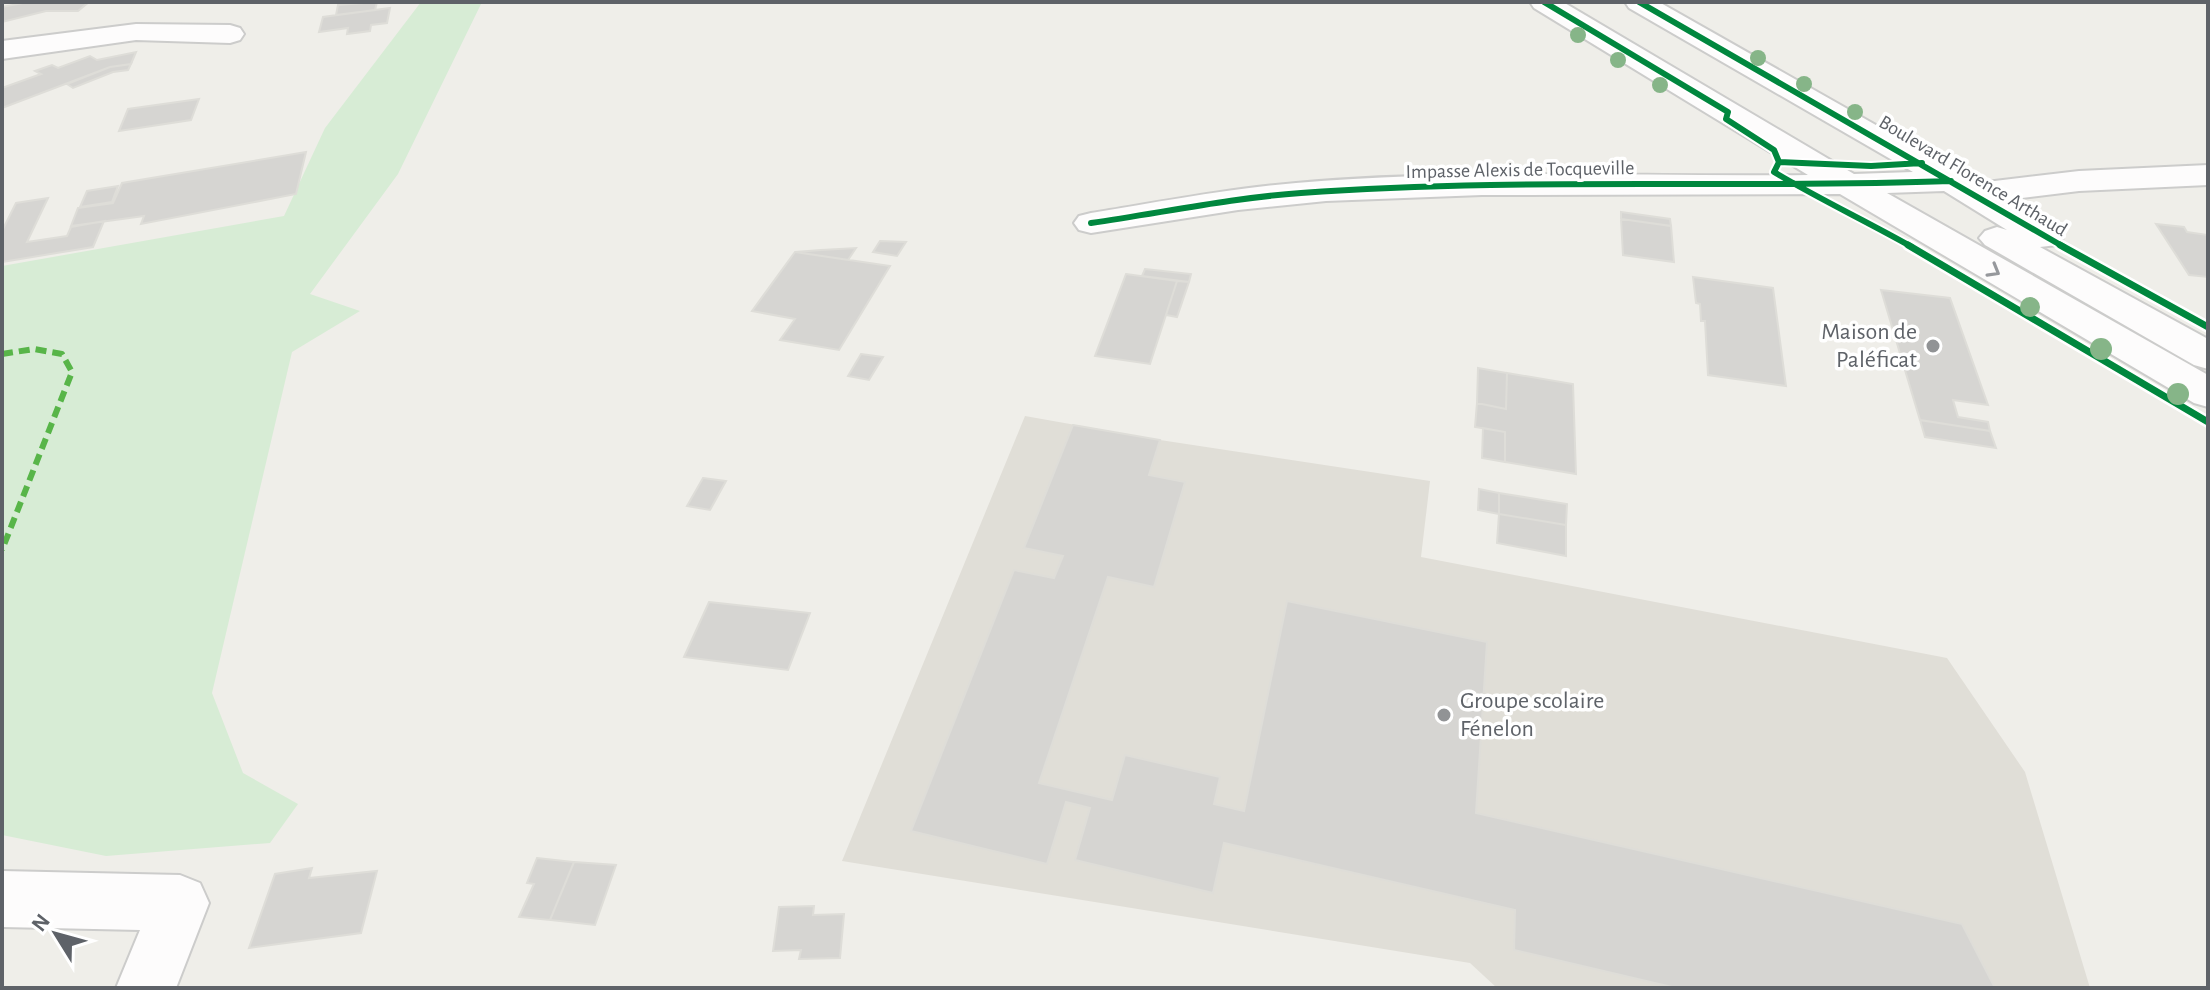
<svg xmlns="http://www.w3.org/2000/svg" width="2210" height="990" font-family="'Alegreya Sans',sans-serif">
  <style>
    .education { fill: #e0ded7 }
    .green { fill: #d7ecd5 }
    .building { fill: #d6d5d2; stroke: #deddd8; stroke-width: 2 }
    .lines { fill: none; stroke-linecap: round; stroke-linejoin: round }
    .minor-casing { stroke: #cccccb; stroke-width: 4 }
    .minor { fill: #fdfcfc; fill-rule: evenodd }
    .quiet { stroke: #58b549; stroke-width: 6; stroke-dasharray: 11 6; stroke-linecap: butt }
    .cycleway-far1-casing { stroke: #fff; stroke-width: 10 }
    .cycleway-casing { stroke: #fff; stroke-width: 12 }
    .cycleway-far1 { stroke: #00873e; stroke-width: 6 }
    .cycleway { stroke: #00873e; stroke-width: 7 }
    .tree { fill: #86b588 }
    .oneway { stroke: #96989c }
    .poi-dot { fill: #919395; stroke: #fff; stroke-width: 3 }
    .labels { text-anchor: middle; dominant-baseline: central; stroke-width: 7; stroke-linejoin: round; paint-order: stroke }
    .far-street-label { font-size: 20px; fill: #5e6268; stroke: #fff }
    .poi-label { font-size: 24px; fill: #5e6268; stroke: #fff; text-anchor: end }
  </style>
  <rect width="100%" height="100%" fill="#efeee9"/>
  <path class="education" d="M 1025,416 L 1160,440 L 1430,481 L 1421,557 L 1947,658 L 2025,772 L 2090,988 L 1497,988 L 1470,963 L 842,861 Z"/>
  <path class="green" d="M 421,2 L 482,2 L 398,174 L 310,294 L 360,311 L 292,352 L 212,693 L 243,773 L 298,804 L 270,843 L 106,856 L 2,835 L 2,266 L 284,216 L 325,128 Z"/>
  <path class="building" d="M 28,2 L 89,2 L 78,11 L 46,11 L 2,22 L 2,7 Z
    M 377,2 L 375,10 L 336,15 L 338,5 Z
    M 390,8 L 387,23 L 371,25 L 370,31 L 347,34 L 348,28 L 319,32 L 323,17 Z
    M 136,52 L 131,64 L 110,67 L 2,108 L 2,88 L 41,74 L 35,71 L 52,65 L 58,68 L 90,56 L 97,60 Z
    M 131,64 L 128,70 L 113,72 L 73,88 L 67,84 L 110,67 Z
    M 199,99 L 191,120 L 119,131 L 128,109 Z
    M 306,152 L 296,194 L 141,224 L 144,216 L 71,226 L 78,208 L 113,203 L 122,183 Z
    M 118,186 L 112,202 L 80,207 L 87,191 Z
    M 48,198 L 27,242 L 67,236 L 71,227 L 104,221 L 93,247 L 2,262 L 2,231 L 16,203 Z
    M 1621,212 L 1670,219 L 1671,226 L 1621,219 Z
    M 1621,219 L 1671,226 L 1674,262 L 1623,255 Z
    M 2156,224 L 2184,227 L 2187,232 L 2208,235 L 2208,277 L 2189,275 Z
    M 880,241 L 906,242 L 897,256 L 873,252 Z
    M 856,248 L 848,260 L 795,252 L 821,250 Z
    M 795,252 L 890,266 L 839,350 L 780,340 L 795,319 L 752,311 Z
    M 1145,269 L 1191,274 L 1189,282 L 1142,276 Z
    M 1126,274 L 1177,281 L 1150,364 L 1095,356 Z
    M 1693,277 L 1773,288 L 1786,386 L 1708,375 L 1705,321 L 1701,321 L 1700,304 L 1696,303 Z
    M 1177,281 L 1189,282 L 1177,317 L 1166,315 Z
    M 1881,290 L 1950,298 L 1988,405 L 1953,400 L 1958,417 L 1988,422 L 1990,431 L 1920,420 Z
    M 861,354 L 883,357 L 869,380 L 848,376 Z
    M 1478,368 L 1507,373 L 1506,409 L 1477,403 Z
    M 1507,373 L 1573,384 L 1576,474 L 1505,462 L 1505,432 L 1475,427 L 1477,403 L 1506,409 Z
    M 1920,420 L 1990,431 L 1996,448 L 1925,437 Z
    M 1073,425 L 1160,440 L 1149,475 L 1185,482 L 1154,587 L 1108,577 L 1039,783 L 1112,800 L 1125,755 L 1220,777 L 1214,804 L 1244,811 L 1287,601 L 1487,642 L 1476,813 L 1962,924 L 1995,988 L 1676,988 L 1514,950 L 1515,910 L 1224,843 L 1213,893 L 1075,860 L 1090,808 L 1066,802 L 1047,864 L 911,831 L 1014,570 L 1054,578 L 1063,556 L 1024,548 Z
    M 1483,428 L 1505,432 L 1505,462 L 1482,458 Z
    M 703,478 L 726,481 L 710,510 L 687,506 Z
    M 1479,489 L 1499,493 L 1499,514 L 1478,510 Z
    M 1499,493 L 1567,504 L 1566,525 L 1499,514 Z
    M 1499,514 L 1566,525 L 1566,556 L 1497,543 Z
    M 709,602 L 810,613 L 788,670 L 684,657 Z
    M 537,858 L 574,862 L 550,920 L 519,917 L 534,884 L 527,883 Z
    M 574,862 L 616,865 L 595,925 L 550,920 Z
    M 312,868 L 309,878 L 377,871 L 361,933 L 249,948 L 275,874 Z
    M 814,906 L 813,915 L 844,914 L 840,958 L 799,959 L 801,950 L 773,951 L 779,907 Z"/>
  <g class="lines">
    <defs>
      <path id="minor" d="M 1530,2 L 1563,2 L 1854,174 L 1913,172 L 1629,8 L 1625,2 L 1659,2 L 1978,183 L 2079,171 L 2208,165 L 2208,185 L 2079,191 L 2006,200 L 2057,231 L 2063,238 L 2057,245 L 2040,247 L 2208,339 L 2208,369 L 2194,365 L 1985,245 L 1979,238 L 1985,231 L 1997,227 L 2007,230 L 1944,191 L 1887,193 L 2208,375 L 2208,407 L 2194,403 L 1840,194 L 1482,195 L 1326,201 L 1238,210 L 1091,233 L 1079,230 L 1074,223 L 1079,216 L 1091,213 C 1159,202 1227,189 1296,183 C 1466,168 1638,177 1808,175 L 1534,8 Z
        M 136,24 L 230,25 L 240,28 L 244,34 L 240,40 L 230,43 L 136,40 L 2,59 L 2,41 Z
        M 2,871 L 180,875 L 200,883 L 209,903 L 176,988 L 116,988 L 140,930 L 2,927 Z"/>
    </defs>
    <use href="#minor" class="minor-casing"/>
    <use href="#minor" class="minor"/>
    <path class="quiet" d="M 2,354 L 34,349 L 62,354 L 72,372 L 2,550"/>
    <defs>
      <path id="cycleway-far1" d="M 1544,2 L 1728,112 L 1726,119 L 1774,150 L 1779,162 L 1774,172 C 1819,199 1866,221 1912,247
        M 1639,2 L 2064,247
        M 1779,162 L 1871,166 L 1922,163
        M 1091,223 C 1161,213 1231,198 1301,193 C 1517,177 1735,189 1951,181"/>
      <path id="cycleway" d="M 1908,245 L 2208,422
        M 2060,245 L 2208,327"/>
    </defs>
    <use href="#cycleway-far1" class="cycleway-far1-casing"/>
    <use href="#cycleway" class="cycleway-casing"/>
    <use href="#cycleway-far1" class="cycleway-far1"/>
    <use href="#cycleway" class="cycleway"/>
  </g>
  <g class="tree">
    <circle cx="1578" cy="35" r="8"/>
    <circle cx="1758" cy="58" r="8"/>
    <circle cx="1618" cy="60" r="8"/>
    <circle cx="1804" cy="84" r="8"/>
    <circle cx="1660" cy="85" r="8"/>
    <circle cx="1855" cy="112" r="8"/>
    <circle cx="2030" cy="307" r="10"/>
    <circle cx="2101" cy="349" r="11"/>
    <circle cx="2178" cy="394" r="11"/>
  </g>
  <defs><path id="oneway-chevron" d="M-2-3.5L2.5 0L-2 3.5" fill="none" stroke-width="1.6" stroke-linecap="round" stroke-linejoin="round" transform="scale(2)"/></defs>
  <use class="oneway" href="#oneway-chevron" transform="translate(1994 271) rotate(30)"/>
  <g class="poi-dot">
    <circle cx="1933" cy="346" r="8"/>
    <circle cx="1444" cy="715" r="8"/>
  </g>
  <g class="labels">
    <g class="far-street-label">
      <text transform="translate(1520 170) rotate(-1)">Impasse Alexis de Tocqueville</text>
      <text transform="translate(1973 176) rotate(31)">Boulevard Florence Arthaud</text>
    </g>
    <g class="poi-label">
      <text x="1917" y="332">Maison de<tspan x="1917" dy="28">Paléficat</tspan></text>
      <text x="1460" y="701" text-anchor="start">Groupe scolaire<tspan x="1460" dy="28">Fénelon</tspan></text>
    </g>
  </g>
  <rect width="2210" height="990" fill="none" stroke="#5e6268" stroke-width="8"/>
  <g transform="translate(56 934) rotate(307)" stroke="#ffffff" stroke-width="6" paint-order="stroke">
  <path d="M0-6L14 30L0 20L-14 30Z" fill="#5e6268"/>
  <text y="-12" font-size="22" font-weight="bold" text-anchor="middle" fill="#5e6268">N</text>
  </g>
</svg>
